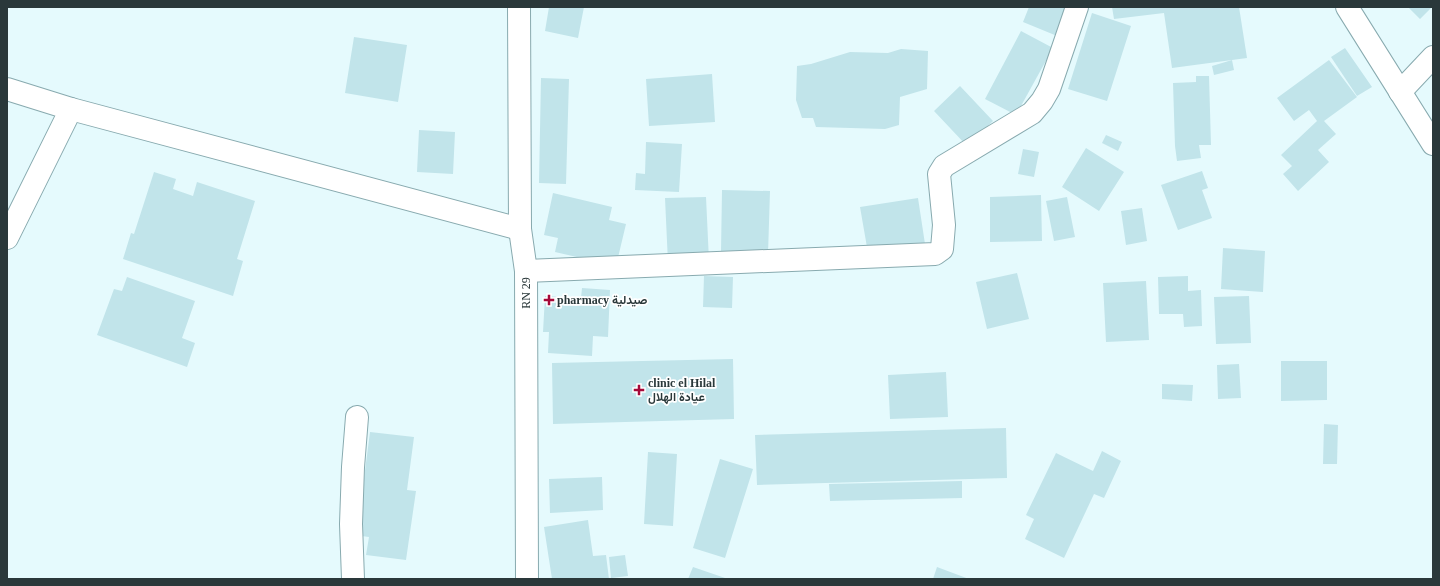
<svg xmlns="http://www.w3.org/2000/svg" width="1440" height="586" font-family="'Times New Roman',Vazirmatn,serif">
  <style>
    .building { fill: #c1e4ea }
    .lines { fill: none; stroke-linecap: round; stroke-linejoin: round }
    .minor-casing { stroke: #88aaaf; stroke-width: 24 }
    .tertiary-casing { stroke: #88aaaf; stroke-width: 24 }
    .primary-casing { stroke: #88aaaf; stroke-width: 24 }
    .minor { stroke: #fff; stroke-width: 22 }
    .tertiary { stroke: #fff; stroke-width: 22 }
    .primary { stroke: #fff; stroke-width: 22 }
    .poi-dot { fill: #a50939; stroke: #fff; stroke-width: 1.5 }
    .labels { text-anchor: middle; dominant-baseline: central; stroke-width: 3.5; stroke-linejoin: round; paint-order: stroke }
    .street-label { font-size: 12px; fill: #2a383a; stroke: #fff }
    .poi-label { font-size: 12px; font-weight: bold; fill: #2a383a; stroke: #fff; text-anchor: start }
  </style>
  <rect width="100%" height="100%" fill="#e5fafd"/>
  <path class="building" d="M 549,7 L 584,7 L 578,38 L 545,31 Z
    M 1029,7 L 1074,7 L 1062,38 L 1023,22 Z
    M 1112,7 L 1239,7 L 1247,58 L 1172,68 L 1164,13 L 1114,19 Z
    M 1408,7 L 1432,7 L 1420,19 Z
    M 1092,13 L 1131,26 L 1107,101 L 1068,89 Z
    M 1021,31 L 1053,48 L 1016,115 L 985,99 Z
    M 354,37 L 407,45 L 398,102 L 345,93 Z
    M 1345,48 L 1372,87 L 1357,96 L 1331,57 Z
    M 901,49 L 928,51 L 927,89 L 900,97 L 899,125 L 885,129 L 816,127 L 813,118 L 802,118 L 796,100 L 797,66 L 811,64 L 850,52 L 888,53 Z
    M 1232,60 L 1234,70 L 1214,75 L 1212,66 Z
    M 1329,60 L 1357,97 L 1324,121 L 1336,134 L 1318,150 L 1329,162 L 1298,191 L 1283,174 L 1292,166 L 1281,155 L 1317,121 L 1309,110 L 1294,121 L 1277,98 Z
    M 712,74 L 715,122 L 649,126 L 646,79 Z
    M 1196,76 L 1209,76 L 1211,145 L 1199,145 L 1201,158 L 1177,161 L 1175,146 L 1173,83 L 1196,82 Z
    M 541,78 L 569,79 L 566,184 L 539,183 Z
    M 960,86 L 993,121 L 967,146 L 934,111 Z
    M 419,130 L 455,132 L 453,174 L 417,172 Z
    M 1106,135 L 1122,142 L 1118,151 L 1102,143 Z
    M 646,142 L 682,144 L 679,192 L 635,190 L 636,173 L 645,174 Z
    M 1086,148 L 1124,172 L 1099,211 L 1062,187 Z
    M 1023,149 L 1039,152 L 1034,177 L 1018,174 Z
    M 1202,171 L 1208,188 L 1202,190 L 1212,218 L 1178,230 L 1161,185 Z
    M 154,172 L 176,179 L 173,189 L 193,196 L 197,182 L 255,201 L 237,259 L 243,261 L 233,296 L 123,259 L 131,233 L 134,234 Z
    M 722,190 L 770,191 L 768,254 L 721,252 Z
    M 553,193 L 612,207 L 609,220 L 626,224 L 616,266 L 555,252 L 558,238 L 544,235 Z
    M 1041,195 L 1042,241 L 990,242 L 990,197 Z
    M 706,197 L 709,261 L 668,263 L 665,198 Z
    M 1067,197 L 1075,237 L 1054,241 L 1046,201 Z
    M 918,198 L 925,244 L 868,253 L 860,207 Z
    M 1142,208 L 1147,241 L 1126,245 L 1121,211 Z
    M 1223,248 L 1265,251 L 1263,292 L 1221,289 Z
    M 1017,273 L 1029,319 L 987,329 L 976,282 Z
    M 704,276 L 733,277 L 732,308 L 703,307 Z
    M 1188,276 L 1188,291 L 1201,290 L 1202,326 L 1184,327 L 1183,314 L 1159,314 L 1158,277 Z
    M 127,277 L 195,301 L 182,338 L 195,343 L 187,367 L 97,335 L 114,289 L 122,291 Z
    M 1146,281 L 1149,340 L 1106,342 L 1103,283 Z
    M 582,288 L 610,290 L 608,337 L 593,336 L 592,356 L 548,353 L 549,332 L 543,332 L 545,296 L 581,298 Z
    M 1249,296 L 1251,343 L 1216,344 L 1214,297 Z
    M 733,359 L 734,419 L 553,424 L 552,363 Z
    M 1281,361 L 1327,361 L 1327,400 L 1281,401 Z
    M 1239,364 L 1241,398 L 1218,399 L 1217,365 Z
    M 946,372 L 948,417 L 890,419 L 888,375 Z
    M 1162,384 L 1193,385 L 1192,401 L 1162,399 Z
    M 1324,424 L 1338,425 L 1337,464 L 1323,464 Z
    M 1006,428 L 1007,478 L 757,485 L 755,435 Z
    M 370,432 L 414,437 L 407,490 L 416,491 L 406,560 L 366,555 L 369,537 L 354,535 L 363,486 Z
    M 1102,451 L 1121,461 L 1104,498 L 1094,494 L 1064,558 L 1025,539 L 1034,519 L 1026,515 L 1056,453 L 1093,471 Z
    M 648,452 L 677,454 L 673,526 L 644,524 Z
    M 720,459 L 753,469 L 725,558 L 693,548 Z
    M 602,477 L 603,510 L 550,513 L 549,479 Z
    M 962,481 L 962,498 L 830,501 L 829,484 Z
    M 588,520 L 593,556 L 606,555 L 609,579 L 552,579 L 544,527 Z
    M 625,555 L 628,576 L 611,578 L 609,557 Z
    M 693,567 L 728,579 L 688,579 Z
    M 937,567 L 969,579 L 933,579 Z"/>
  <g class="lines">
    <defs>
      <path id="minor" d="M 1400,92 L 1433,57
        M 7,238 L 71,109
        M 526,271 L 935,254 L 942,249 L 944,225 L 939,174 L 944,166 L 1032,113 L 1042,101 L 1049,89 L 1077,7
        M 353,579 L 351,524 L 353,467 L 357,417"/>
      <path id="tertiary" d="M 1347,7 L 1433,144
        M 7,89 L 71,109 L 520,229"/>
      <path id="primary" d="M 519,7 L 520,229 L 526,271 L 527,579"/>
    </defs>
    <use href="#minor" class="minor-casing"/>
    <use href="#tertiary" class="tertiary-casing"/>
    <use href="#primary" class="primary-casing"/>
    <use href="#minor" class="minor"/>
    <use href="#tertiary" class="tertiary"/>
    <use href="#primary" class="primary"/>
  </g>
  <g class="poi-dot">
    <path d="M547 294h4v4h4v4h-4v4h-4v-4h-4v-4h4z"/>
    <path d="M637 384h4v4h4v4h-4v4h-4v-4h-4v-4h4z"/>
  </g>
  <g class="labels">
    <g class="street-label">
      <text transform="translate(526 293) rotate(-90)">RN 29</text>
    </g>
    <g class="poi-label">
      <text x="557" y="300">pharmacy صيدلية</text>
      <text x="648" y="383">clinic el Hilal<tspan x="648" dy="14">عيادة الهلال</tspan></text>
    </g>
  </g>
  <rect width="1440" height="586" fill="none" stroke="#2a383a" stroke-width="16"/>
</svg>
